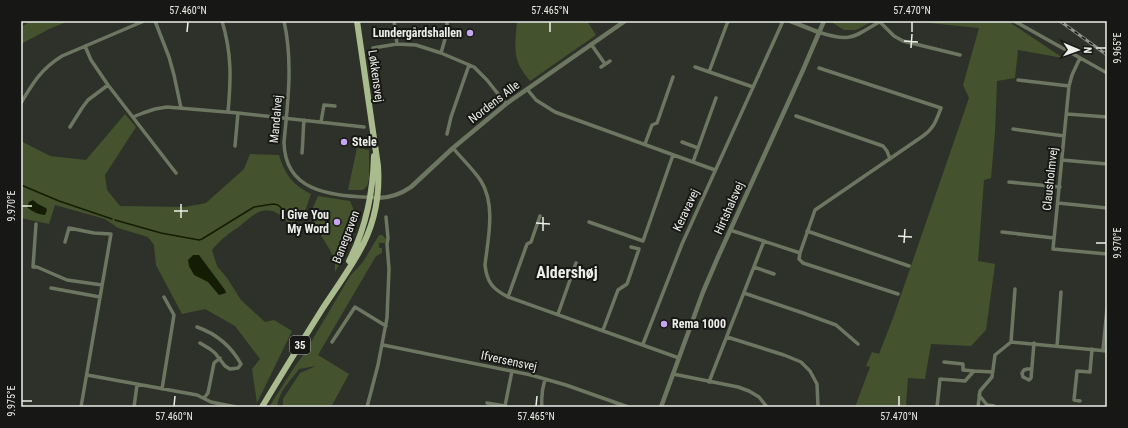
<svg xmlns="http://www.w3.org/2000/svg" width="1128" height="428" font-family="'Roboto Condensed',sans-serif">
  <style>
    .green { fill: #44532d }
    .water { fill: #141d03 }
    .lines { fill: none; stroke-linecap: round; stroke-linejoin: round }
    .stream { stroke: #141d03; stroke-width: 1.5 }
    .minor { stroke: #6d7660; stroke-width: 3.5 }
    .tertiary { stroke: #6d7660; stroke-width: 4.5 }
    .primary { stroke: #aabc8d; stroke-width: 6 }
    .rail-casing { stroke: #8f928c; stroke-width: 3 }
    .rail { stroke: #171815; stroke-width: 1.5; stroke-dasharray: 4.5; stroke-linecap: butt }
    .ticks { fill: none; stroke: #eceee9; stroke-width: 1.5 }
    .poi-dot { fill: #c8a6ef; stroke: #171815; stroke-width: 1.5 }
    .labels { text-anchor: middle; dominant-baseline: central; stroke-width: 4; stroke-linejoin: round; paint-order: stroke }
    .shield { fill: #171815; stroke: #acaea9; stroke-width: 1 }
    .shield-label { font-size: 11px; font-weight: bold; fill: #eceee9 }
    .poi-label { font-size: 12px; font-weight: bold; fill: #eceee9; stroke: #171815; text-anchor: end }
    .street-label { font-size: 12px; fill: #eceee9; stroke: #171815 }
    .district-label { font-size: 16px; font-weight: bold; fill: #eceee9; stroke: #171815 }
    .neatline { fill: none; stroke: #eceee9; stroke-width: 1.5 }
    .ticks-label { font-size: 10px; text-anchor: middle; fill: #eceee9 }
  </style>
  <rect width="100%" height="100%" fill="#2e3129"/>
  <path class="green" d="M 31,21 L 69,21 L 49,29 L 21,44 L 21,27 Z
    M 517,21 L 587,21 L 596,35 L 530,81 C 526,76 522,71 519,65 C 513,51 516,36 517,21 Z
    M 833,21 L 873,21 L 856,30 L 844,30 L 833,23 Z
    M 909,21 L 1008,21 L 1063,58 L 1018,50 L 1015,78 L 997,81 L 995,132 L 991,178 L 984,180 L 978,261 L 995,264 L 986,330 L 971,346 L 931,344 L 925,379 L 908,378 L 906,404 L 908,407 L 855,407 L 870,367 L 866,366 L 872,352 L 879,354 L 893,318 L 969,98 L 963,85 L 979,28 Z
    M 125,114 L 136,127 L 105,175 L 107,190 L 120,206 L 185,207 L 206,203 L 244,169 L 250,154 L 279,155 C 285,175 293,185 311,194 L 304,214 L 301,218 L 289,224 C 282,214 269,206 257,213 C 251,216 245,222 240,226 C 229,233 220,240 212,250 L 217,266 L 227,278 L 241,300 L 265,322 L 274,320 L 292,331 L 257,403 L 252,369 L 260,359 L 235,326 L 205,309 L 182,314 L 156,265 L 154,245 L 148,237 L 118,228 L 105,219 L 55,205 L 49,224 L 21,218 L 21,141 L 50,156 L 86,160 Z
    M 357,148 L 369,150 L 369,179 L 367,186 L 363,190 L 348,190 Z
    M 318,196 L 350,201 C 352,206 355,211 355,216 C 358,236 344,255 335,272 L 335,262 L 330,250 L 317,229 L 311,212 Z
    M 379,235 L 382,235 L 386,239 L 385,243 L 379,243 L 379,248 L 382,248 L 382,253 L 376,256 L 318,355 L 349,374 L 331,407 L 283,407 L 283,399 L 300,373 L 316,366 L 299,369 C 290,382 279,390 277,407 L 269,407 L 295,366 L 304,354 L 350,276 L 363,262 Z"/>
  <path class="water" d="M 33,200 L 38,204 L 46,208 L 47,210 L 45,215 C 39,215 31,211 27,207 L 29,202 Z
    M 193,255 L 199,255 L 225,290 L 226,293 L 219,295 L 208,282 L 194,275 L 189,266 L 188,260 Z"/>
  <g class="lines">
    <path class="stream" d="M 21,185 L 59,201 L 112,219
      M 115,220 L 161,233 L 199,240 L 202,239 L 254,207 L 273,204 L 278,205 L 289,215"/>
    <path class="minor" d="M 155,21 L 169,57 L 174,75 L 181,108
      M 222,21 C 232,54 231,79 228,112
      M 284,21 C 293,61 288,102 284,142 C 285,196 337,195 377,198
      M 394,21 L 397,44
      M 1014,21 L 1107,73
      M 880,22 L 894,36 L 903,41 L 960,55
      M 818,32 C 852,43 853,37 881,21
      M 591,44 L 605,64
      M 85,46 L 91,60 L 108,85 L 176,173
      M 373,48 L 397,44 L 416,45 L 441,53 L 474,67 L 487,80 L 506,104
      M 441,53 L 447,32 L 447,21
      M 1080,58 L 1072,75 L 1069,86 L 1053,249 L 1107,254
      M 601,67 L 610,61
      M 695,67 L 753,87
      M 709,72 L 728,21
      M 1018,80 L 1069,86
      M 527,89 L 536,100 L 555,112 L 715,170
      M 21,103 C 33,83 41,69 62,56 L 144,21
      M 1067,114 L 1107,117
      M 796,116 L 883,146 L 887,151 L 890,159
      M 133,117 L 143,113 L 155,109 L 167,107 L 238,113 L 364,127
      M 321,122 L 324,105 L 335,106
      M 70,127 L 82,108 L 88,100 L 108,85
      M 1013,129 L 1064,136
      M 447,134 L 451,117 L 469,65
      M 682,142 L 698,148
      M 645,144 L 652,125 L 657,123 L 673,77
      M 235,146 L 238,113
      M 453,148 C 462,159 473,169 481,181 C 496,205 488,239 485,265 C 487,283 493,289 508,297 L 679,358
      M 302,153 C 303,142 303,131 304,120
      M 1062,160 L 1107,164
      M 693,162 L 716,98
      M 1009,182 L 1060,187
      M 1058,203 L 1107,208
      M 589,222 L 643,241 L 673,155
      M 36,224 L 33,267 L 37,267 L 67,280 L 102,285
      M 730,230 L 800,253 L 815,210 L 923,136 C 934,128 936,121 941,108 L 819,68
      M 807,231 L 909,266
      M 1002,232 L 1054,238
      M 65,242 L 69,228 L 94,233 L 111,234 L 81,407
      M 800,253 L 799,259 L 803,263 L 898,294
      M 754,267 L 774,274
      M 51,288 L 100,297
      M 744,293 L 803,313 L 836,325 L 858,344
      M 508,297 L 527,244 L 531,242 L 540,216
      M 558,314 L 576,263
      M 197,327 C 217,334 231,346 241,364 L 238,368 L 230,369 L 225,366 L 215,353 L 210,349 L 200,343
      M 603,330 L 618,290 L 627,284 L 639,249 L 631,247
      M 727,337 L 784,355 L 801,362 L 810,371 L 817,384 L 818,407
      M 332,342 L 355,307 L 386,326
      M 1011,342 L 1015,289
      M 643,344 L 682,244 L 783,21
      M 383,345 L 531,375 L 566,385 L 628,407
      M 1057,346 L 1061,292
      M 1103,350 L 1107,309
      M 944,362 L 963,364 L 963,370 L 974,371
      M 1032,369 L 1027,369 L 1024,370 L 1022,373 L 1023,377 L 1029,380 L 1031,378 L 1034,343
      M 673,374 L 738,387 L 749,391 L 759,397 L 767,407
      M 87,375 L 197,395 L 211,402 L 236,407
      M 709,382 L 764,241
      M 162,389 L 174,315 L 164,297
      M 979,395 L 987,405 L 994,406 L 995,407
      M 204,398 L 208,393 L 214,363 L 220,358
      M 1080,401 L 1074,400 L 1077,371 L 1090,372 L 1092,349
      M 487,403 L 505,406 L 512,371
      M 134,407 L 137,385
      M 367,407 L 378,365 L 387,318 L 389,269 L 387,244 L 388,238 L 386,217
      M 542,407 C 541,397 542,389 545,379
      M 937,407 L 940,379 L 965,381 L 974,371 L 993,372
      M 978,407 L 980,391 L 992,377 L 995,355 L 1011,342 L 1107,351"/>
    <path class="tertiary" d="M 790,21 L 818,32
      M 377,198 C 390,198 401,194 411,187 L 453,148 L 506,104 L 625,21
      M 661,407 L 703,292 L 718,257 L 803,70 L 824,21"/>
    <path class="primary" d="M 349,261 C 366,228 373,193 374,156
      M 262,407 C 281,375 301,343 321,311 C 334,291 348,272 359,252 C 374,226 380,195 378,166 L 357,21"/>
    <defs>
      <path id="rail" d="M 1060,21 L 1107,55
        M 21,22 L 22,21"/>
    </defs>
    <use href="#rail" class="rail-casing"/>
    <use href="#rail" class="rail"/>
  </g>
  <path class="ticks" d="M 187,32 L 188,22M 550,32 L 550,22M 912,32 L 912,22M 904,41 L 918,42M 911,48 L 912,34M 1096,48 L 1106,48M 22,206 L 32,206M 174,211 L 188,211M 181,218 L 181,204M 536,223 L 550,224M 543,231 L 543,217M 898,236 L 912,237M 904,243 L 905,229M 1096,243 L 1106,243M 22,401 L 32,401M 174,406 L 175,396M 536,406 L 537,396M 899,406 L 899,396"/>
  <g class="poi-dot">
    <circle cx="470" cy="33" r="4"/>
    <circle cx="344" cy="142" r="4"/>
    <circle cx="337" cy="222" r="4"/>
    <circle cx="664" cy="324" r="4"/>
  </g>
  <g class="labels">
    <rect class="shield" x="290" y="336" width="20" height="18" rx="3"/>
    <g class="shield-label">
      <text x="300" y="345">35</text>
    </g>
    <g class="poi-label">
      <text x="462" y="33">Lundergårdshallen</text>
      <text x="352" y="142" text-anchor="start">Stele</text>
      <text x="329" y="215">I Give You<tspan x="329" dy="14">My Word</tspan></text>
      <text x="672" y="324" text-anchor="start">Rema 1000</text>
    </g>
    <g class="street-label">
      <text transform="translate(376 76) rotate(82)">Løkkensvej</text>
      <text transform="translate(494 102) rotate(-38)">Nordens Alle</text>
      <text transform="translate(276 119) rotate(-85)">Mandalvej</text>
      <text transform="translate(1050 179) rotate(-84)">Clausholmvej</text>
      <text transform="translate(729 208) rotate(-66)">Hirtshalsvej</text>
      <text transform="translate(686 210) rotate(-65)">Keravavej</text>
      <text transform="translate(346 237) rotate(-69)">Banegraven</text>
      <text transform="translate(509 361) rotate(12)">Ifversensvej</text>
    </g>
    <g class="district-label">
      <text x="567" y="272">Aldershøj</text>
    </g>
  </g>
  <rect width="1128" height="428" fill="none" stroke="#171815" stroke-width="44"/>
  <g transform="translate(1078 50) rotate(92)" stroke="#171815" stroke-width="3" paint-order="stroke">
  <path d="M0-3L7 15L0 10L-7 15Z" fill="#eceee9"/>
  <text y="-6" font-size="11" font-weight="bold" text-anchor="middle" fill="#eceee9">N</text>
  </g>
  <rect x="22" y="22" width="1084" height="384" class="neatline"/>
  <g class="ticks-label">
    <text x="188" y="14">57.460°N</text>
    <text x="550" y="14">57.465°N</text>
    <text x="912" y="14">57.470°N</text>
    <text transform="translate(1117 48) rotate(-90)" y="4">9.965°E</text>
    <text transform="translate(11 206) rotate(-90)" y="4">9.970°E</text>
    <text transform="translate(1117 243) rotate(-90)" y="4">9.970°E</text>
    <text transform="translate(11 401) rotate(-90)" y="4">9.975°E</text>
    <text x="174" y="420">57.460°N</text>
    <text x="536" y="420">57.465°N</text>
    <text x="899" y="420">57.470°N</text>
  </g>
</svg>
